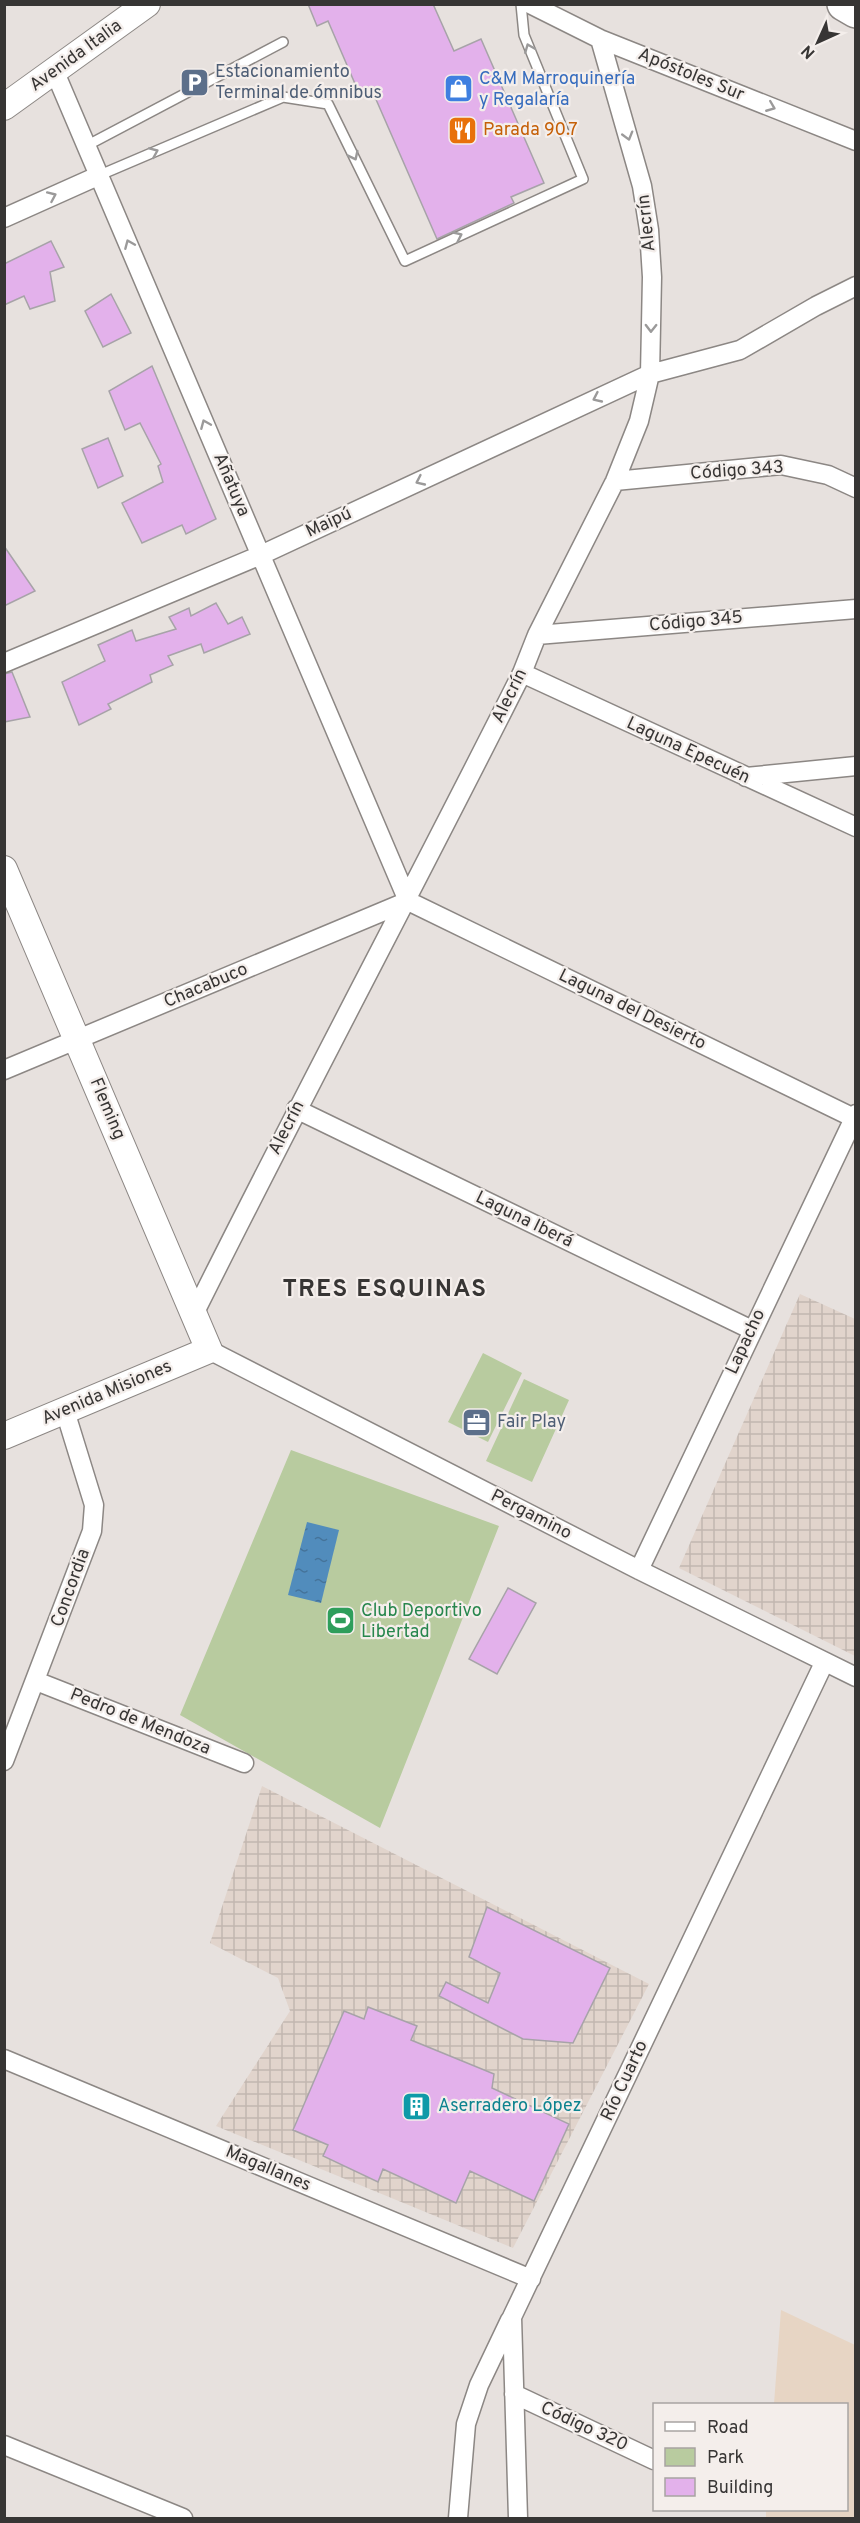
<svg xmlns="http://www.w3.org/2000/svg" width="860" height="2523" font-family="Overpass,sans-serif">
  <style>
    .industrial { fill: url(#industrial-grid) }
    .education { fill: #e7d5c4 }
    .green { fill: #b8cb9f }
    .water { fill: url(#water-ripples) }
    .building { fill: #e3b1eb; stroke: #a7a3a8; stroke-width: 1.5 }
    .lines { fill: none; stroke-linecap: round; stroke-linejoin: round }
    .lane-casing { stroke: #8c8784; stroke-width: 12 }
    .street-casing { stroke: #8c8784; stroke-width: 21 }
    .secondary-casing { stroke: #8c8784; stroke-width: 28 }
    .highway-casing { stroke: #8c8784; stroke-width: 36 }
    .lane { stroke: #fff; stroke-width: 9 }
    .street { stroke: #fff; stroke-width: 18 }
    .secondary { stroke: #fff; stroke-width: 26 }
    .highway { stroke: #fff; stroke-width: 33 }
    .oneway { stroke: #9b9a9a }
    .labels { text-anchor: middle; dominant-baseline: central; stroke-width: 4.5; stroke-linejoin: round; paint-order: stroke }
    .street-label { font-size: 18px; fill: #373534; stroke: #f4eeeb }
    .service-label { font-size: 18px; fill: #4e5e75; stroke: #f4eeeb; text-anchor: start }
    .shop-label { font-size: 18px; fill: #366cbe; stroke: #f4eeeb; text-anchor: start }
    .food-label { font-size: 18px; fill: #c56008; stroke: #f4eeeb; text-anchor: start }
    .leisure-label { font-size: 18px; fill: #27864d; stroke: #f4eeeb; text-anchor: start }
    .culture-label { font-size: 18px; fill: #0d838f; stroke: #f4eeeb; text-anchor: start }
    .district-label { font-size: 24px; font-weight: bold; letter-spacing: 1.5px; fill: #373534; stroke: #f4eeeb }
  </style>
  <defs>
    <pattern id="industrial-grid" width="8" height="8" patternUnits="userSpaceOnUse" patternTransform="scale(1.5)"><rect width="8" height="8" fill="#e1d4cc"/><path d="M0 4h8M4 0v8" fill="none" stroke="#c2b7b0"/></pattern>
    <pattern id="water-ripples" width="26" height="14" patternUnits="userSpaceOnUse" patternTransform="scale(1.5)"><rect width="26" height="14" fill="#518cbc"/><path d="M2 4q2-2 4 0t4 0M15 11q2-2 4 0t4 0" fill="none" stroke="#44739a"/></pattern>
  </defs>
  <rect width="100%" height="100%" fill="#e7e1de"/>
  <path class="industrial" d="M 800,1294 L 855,1319 L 855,1656 L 679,1568 Z
    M 262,1786 L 649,1984 L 513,2248 L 216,2126 L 290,2011 L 278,1978 L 210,1943 Z"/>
  <path class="education" d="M 781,2310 L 855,2345 L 855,2518 L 766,2518 L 766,2510 L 846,2510 L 846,2404 L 774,2404 Z"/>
  <path class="green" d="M 483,1353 L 522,1373 L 488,1442 L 448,1422 Z
    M 524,1379 L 569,1400 L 532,1482 L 486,1461 Z
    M 291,1450 L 499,1526 L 380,1828 L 180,1715 Z"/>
  <path class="water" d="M 307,1522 L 339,1530 L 321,1603 L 288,1595 Z"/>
  <path class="building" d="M 308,4 L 433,4 L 454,51 L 481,39 L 544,183 L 511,197 L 514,203 L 437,239 L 371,88 L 359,93 L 328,21 L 317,26 Z
    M 51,241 L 64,267 L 50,272 L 55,301 L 30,309 L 24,296 L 4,305 L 4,264 Z
    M 111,294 L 131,333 L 103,347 L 85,311 Z
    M 152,366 L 216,519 L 186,534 L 182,525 L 142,543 L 122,503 L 163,482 L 158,466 L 161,464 L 140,423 L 125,430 L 109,391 Z
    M 108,438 L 123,476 L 98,488 L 82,449 Z
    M 4,546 L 35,591 L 4,606 Z
    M 216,603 L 228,624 L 242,617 L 250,634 L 204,653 L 201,644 L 168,656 L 173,665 L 150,675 L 152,682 L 108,704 L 111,709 L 79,725 L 62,682 L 105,661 L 98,645 L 132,630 L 136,641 L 176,629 L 169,617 L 189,608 L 191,616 Z
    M 12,672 L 30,717 L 4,722 L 4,674 Z
    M 508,1588 L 536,1603 L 497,1674 L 469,1659 Z
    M 487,1907 L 610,1968 L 573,2043 L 523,2039 L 439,1996 L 446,1982 L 488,2003 L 500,1973 L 469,1957 Z
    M 368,2007 L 417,2026 L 411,2040 L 494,2074 L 492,2088 L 569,2124 L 534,2201 L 470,2171 L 456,2203 L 383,2169 L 378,2182 L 323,2156 L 328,2145 L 293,2130 L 344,2011 L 364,2019 Z"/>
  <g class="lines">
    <defs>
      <path id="lane" d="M 86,146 L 283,42
        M 100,175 L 283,97 L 328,104 L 405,261 L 583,179 L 524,35 L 521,4"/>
      <path id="street" d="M 530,4 L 600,39 L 856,141
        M 54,70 L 408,901
        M 4,218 L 100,175
        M 615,481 L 781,465 L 828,475 L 856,488
        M 537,635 L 856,609
        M 4,663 L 261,555 L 650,374 L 740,350 L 816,306 L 856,286
        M 522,673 L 856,827
        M 746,777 L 856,766
        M 408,901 L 856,1119
        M 4,1070 L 408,901
        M 296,1109 L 752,1330
        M 194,1314 C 301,1099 414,888 522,673 L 537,635 L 615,481 L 639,421 L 650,374 L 652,277 L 649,230 L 642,186 L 600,39
        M 209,1350 L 639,1570 L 856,1677
        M 639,1570 L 856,1114
        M 36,1681 L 244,1763
        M 4,1761 L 92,1531 L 94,1505 L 65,1411
        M 4,2059 L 531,2279
        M 514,2394 L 654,2460
        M 4,2445 L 183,2518
        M 458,2518 L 466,2424 L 479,2385 L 510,2320
        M 518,2518 L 512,2317 L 824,1663"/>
      <path id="secondary" d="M 4,107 L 147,4
        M 4,869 L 209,1350 L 4,1436"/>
      <path id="highway" d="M 844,4 L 856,11"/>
    </defs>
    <use href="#lane" class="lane-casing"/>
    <use href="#street" class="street-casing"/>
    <use href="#secondary" class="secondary-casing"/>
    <use href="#highway" class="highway-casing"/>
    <use href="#lane" class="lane"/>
    <use href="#street" class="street"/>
    <use href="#secondary" class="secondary"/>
    <use href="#highway" class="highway"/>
  </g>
  <defs><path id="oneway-chevron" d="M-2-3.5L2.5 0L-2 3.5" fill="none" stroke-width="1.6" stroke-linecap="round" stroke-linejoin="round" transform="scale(1.5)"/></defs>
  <g class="oneway">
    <use href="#oneway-chevron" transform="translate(529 48) rotate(-112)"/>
    <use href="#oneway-chevron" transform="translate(771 107) rotate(22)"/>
    <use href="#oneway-chevron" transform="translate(628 136) rotate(74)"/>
    <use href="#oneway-chevron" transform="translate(154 152) rotate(-23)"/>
    <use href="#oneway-chevron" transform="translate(354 156) rotate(64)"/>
    <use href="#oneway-chevron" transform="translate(52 196) rotate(-24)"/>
    <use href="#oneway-chevron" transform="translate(458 236) rotate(-25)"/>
    <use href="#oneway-chevron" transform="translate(129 244) rotate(-113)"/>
    <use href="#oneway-chevron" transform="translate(651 328) rotate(91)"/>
    <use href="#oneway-chevron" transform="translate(597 398) rotate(155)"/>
    <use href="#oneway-chevron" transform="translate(205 424) rotate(-113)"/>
    <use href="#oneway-chevron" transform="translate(420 481) rotate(155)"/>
  </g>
  <defs>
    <symbol id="parking-square" viewBox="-11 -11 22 22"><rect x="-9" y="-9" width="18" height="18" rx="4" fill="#5c6f8a" stroke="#f4eeeb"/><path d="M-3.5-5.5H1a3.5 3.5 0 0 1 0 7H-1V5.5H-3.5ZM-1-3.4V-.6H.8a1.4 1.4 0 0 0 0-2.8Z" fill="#fff"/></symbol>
    <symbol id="shop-square" viewBox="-11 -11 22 22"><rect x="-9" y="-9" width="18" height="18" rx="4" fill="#3f7fe0" stroke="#f4eeeb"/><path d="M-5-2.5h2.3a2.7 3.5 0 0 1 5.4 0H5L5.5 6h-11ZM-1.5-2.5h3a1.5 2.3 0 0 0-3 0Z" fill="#fff"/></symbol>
    <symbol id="restaurant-square" viewBox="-11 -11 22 22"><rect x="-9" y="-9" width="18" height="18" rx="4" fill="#e8710a" stroke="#f4eeeb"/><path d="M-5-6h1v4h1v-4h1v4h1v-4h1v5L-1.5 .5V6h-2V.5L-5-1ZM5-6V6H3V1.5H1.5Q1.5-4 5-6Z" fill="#fff"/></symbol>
    <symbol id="office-square" viewBox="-11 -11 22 22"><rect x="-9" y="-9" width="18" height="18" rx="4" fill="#5c6f8a" stroke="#f4eeeb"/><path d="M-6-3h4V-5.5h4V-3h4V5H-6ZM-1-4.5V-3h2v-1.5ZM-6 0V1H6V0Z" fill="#fff"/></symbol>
    <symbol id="stadium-square" viewBox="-11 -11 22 22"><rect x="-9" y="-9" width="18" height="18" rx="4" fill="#2e9e5b" stroke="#f4eeeb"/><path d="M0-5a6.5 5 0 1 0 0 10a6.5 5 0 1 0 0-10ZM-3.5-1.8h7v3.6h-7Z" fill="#fff"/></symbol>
    <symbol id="building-square" viewBox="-11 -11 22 22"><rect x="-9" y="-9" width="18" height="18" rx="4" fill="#0f9aa8" stroke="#f4eeeb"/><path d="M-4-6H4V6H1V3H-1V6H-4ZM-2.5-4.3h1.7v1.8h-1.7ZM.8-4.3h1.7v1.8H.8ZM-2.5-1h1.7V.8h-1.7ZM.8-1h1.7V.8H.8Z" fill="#fff"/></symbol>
  </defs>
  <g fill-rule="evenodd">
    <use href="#parking-square" x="178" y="66" width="33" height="33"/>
    <use href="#shop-square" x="442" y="72" width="33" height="33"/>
    <use href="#restaurant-square" x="446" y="114" width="33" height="33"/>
    <use href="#office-square" x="460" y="1406" width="33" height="33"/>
    <use href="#stadium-square" x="324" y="1604" width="33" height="33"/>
    <use href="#building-square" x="400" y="2090" width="33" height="33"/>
  </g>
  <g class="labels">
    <g class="street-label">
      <text transform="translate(76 56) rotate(-36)">Avenida Italia</text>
      <text transform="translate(691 75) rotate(22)">Apóstoles Sur</text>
      <text transform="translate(647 223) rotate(-96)">Alecrín</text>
      <text transform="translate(737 471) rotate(-4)">Código 343</text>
      <text transform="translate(231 485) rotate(67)">Añatuya</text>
      <text transform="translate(329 523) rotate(-25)">Maipú</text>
      <text transform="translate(696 622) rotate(-5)">Código 345</text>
      <text transform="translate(510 696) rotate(-64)">Alecrín</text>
      <text transform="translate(688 751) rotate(25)">Laguna Epecuén</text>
      <text transform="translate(206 986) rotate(-23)">Chacabuco</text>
      <text transform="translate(632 1010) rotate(26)">Laguna del Desierto</text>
      <text transform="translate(107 1109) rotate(67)">Fleming</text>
      <text transform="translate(287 1128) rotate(-63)">Alecrín</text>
      <text transform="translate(524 1220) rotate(26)">Laguna Iberá</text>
      <text transform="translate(746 1342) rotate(-65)">Lapacho</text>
      <text transform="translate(107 1393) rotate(-23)">Avenida Misiones</text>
      <text transform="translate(531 1515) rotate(27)">Pergamino</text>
      <text transform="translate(71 1588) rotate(-70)">Concordia</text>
      <text transform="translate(140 1722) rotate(22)">Pedro de Mendoza</text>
      <text transform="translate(625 2081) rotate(-65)">Río Cuarto</text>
      <text transform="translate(268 2169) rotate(23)">Magallanes</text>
      <text transform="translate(584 2427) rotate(25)">Código 320</text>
    </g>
    <g class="service-label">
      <text x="215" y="72">Estacionamiento<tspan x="215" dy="21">Terminal de ómnibus</tspan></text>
      <text x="497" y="1422">Fair Play</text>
    </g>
    <g class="shop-label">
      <text x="479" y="79">C&amp;M Marroquinería<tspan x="479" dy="21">y Regalaría</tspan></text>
    </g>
    <g class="food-label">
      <text x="483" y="130">Parada 90.7</text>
    </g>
    <g class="leisure-label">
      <text x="361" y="1611">Club Deportivo<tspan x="361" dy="21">Libertad</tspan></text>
    </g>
    <g class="culture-label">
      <text x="438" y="2106">Aserradero López</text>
    </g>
    <g class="district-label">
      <text x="385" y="1290">TRES ESQUINAS</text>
    </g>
  </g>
  <rect width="860" height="2523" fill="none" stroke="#373534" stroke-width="12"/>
  <rect x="653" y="2403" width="195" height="108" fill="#f4eeeb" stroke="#a8a4a2" stroke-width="1.5"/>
  <rect x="665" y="2422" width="30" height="9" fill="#ffffff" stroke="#a8a4a2" stroke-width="1.5"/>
  <text x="707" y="2433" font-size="18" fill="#373534">Road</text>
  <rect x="665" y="2448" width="30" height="18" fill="#b8cb9f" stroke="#a8a4a2" stroke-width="1.5"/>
  <text x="707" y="2463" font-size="18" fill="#373534">Park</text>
  <rect x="665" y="2478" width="30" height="18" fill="#e3b1eb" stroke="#a8a4a2" stroke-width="1.5"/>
  <text x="707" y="2493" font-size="18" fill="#373534">Building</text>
  <g transform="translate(818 42) rotate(225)" stroke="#f4eeeb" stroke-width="4.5" paint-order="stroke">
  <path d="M0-4.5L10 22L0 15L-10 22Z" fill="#373534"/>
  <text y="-9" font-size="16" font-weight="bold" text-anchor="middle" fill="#373534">N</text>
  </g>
</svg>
